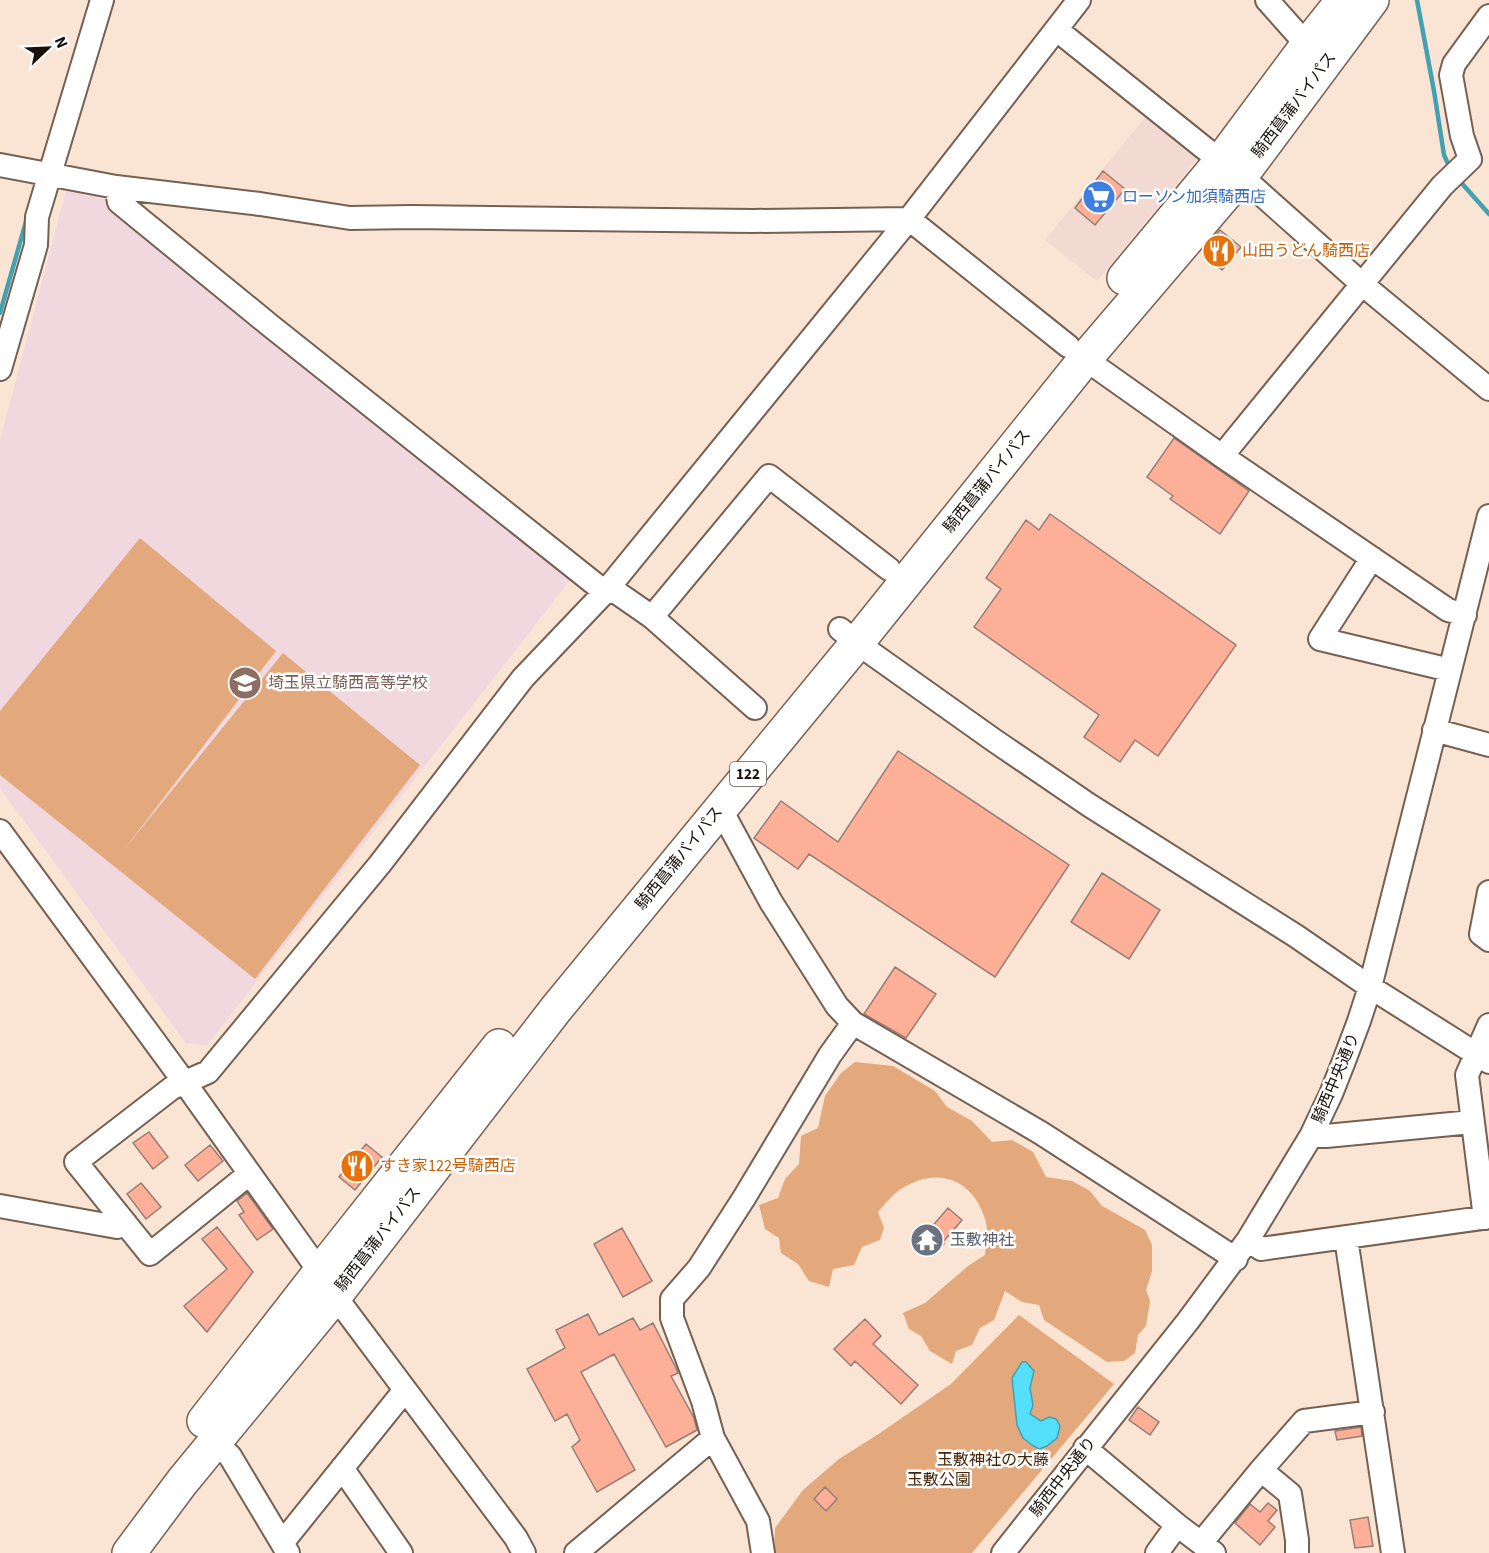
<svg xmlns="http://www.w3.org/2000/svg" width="1489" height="1553" font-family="'Source Sans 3','Noto Sans JP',sans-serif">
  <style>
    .commercial { fill: #f2d9d1 }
    .education { fill: #f1d7de }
    .green { fill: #e3a87b }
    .water { fill: #56dffa; stroke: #43a1b2; stroke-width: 1.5 }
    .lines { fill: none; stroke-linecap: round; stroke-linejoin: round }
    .stream { stroke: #43a1b2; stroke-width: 4.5 }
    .building { fill: #fdaf98; stroke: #967d76; stroke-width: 1.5 }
    .minor-casing { stroke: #746153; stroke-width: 26 }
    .highway-casing { stroke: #746153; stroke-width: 36 }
    .minor { stroke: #fff; stroke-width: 22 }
    .highway { stroke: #fff; stroke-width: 33 }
    .labels { text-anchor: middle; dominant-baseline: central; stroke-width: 5; stroke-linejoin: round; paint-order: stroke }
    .shield { fill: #fff; stroke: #5d5854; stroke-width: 1.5 }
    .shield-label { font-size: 15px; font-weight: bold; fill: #18110b }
    .street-label { font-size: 16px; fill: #18110b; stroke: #fff }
    .shop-label { font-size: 16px; fill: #366cbe; stroke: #fff; text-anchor: start }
    .food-label { font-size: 16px; fill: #c56008; stroke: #fff; text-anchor: start }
    .education-label { font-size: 16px; fill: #785e54; stroke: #fff; text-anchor: start }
    .worship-label { font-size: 16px; fill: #5b616d; stroke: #fff; text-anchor: start }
    .park-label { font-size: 16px; fill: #45260b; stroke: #fff }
  </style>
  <rect width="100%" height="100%" fill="#fae4d4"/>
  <path class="commercial" d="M 1148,114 L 1199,156 L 1097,281 L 1045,240 Z"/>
  <path class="education" d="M 66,191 L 104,199 L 571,579 L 207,1045 L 186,1043 L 0,788 L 0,440 Z"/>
  <path class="green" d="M 140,538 L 276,651 L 123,851 L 283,653 L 420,765 L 255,979 L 0,775 L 0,711 Z
    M 855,1062 L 893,1066 L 935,1091 L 947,1107 L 972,1121 L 992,1142 L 1012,1140 L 1033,1152 L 1046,1177 L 1072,1181 L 1090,1191 L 1102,1206 L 1145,1230 L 1152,1245 L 1152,1271 L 1146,1290 L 1150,1301 L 1146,1326 L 1138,1335 L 1135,1353 L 1124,1361 L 1107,1362 L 1044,1320 L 1039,1305 L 1022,1302 L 1005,1291 L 994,1320 L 980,1328 L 972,1345 L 956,1351 L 952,1364 L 930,1351 L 921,1336 L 909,1329 L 903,1313 L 925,1303 L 968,1266 L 985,1255 C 986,1244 988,1231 986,1222 C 974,1180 939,1165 901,1189 C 893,1194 885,1204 878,1212 L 884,1228 L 880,1240 L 862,1247 L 854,1265 L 833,1269 L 829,1287 L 809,1281 L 798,1264 L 781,1253 L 779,1238 L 765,1229 L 759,1205 L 778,1198 L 785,1179 L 799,1164 L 801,1136 L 818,1128 L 825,1096 L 841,1073 Z
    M 1019,1315 L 1114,1384 L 972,1553 L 774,1553 L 775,1528 L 803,1490 L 839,1459 L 880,1433 L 951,1384 Z"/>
  <path class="water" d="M 1022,1362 L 1026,1362 L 1034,1371 L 1030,1388 L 1033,1405 L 1030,1414 L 1041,1421 L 1049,1417 L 1056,1419 L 1060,1426 L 1057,1438 L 1047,1446 L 1039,1449 L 1032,1445 L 1023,1438 L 1017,1425 L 1012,1378 Z"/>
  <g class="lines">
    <path class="stream" d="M 1417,0 L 1434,91 L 1444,155 L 1450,168
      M 1458,179 L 1489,214
      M 0,313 L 27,218"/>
  </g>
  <path class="building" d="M 1103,171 L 1125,189 L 1095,225 L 1075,208 Z
    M 1220,230 L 1241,247 L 1222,270 L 1206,257 L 1210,251 L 1205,247 Z
    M 1174,438 L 1249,491 L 1220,534 L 1170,499 L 1173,496 L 1147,477 Z
    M 1050,514 L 1236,645 L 1158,756 L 1135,740 L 1120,762 L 1084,737 L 1099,715 L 974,627 L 1001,589 L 986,578 L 1026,520 L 1039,530 Z
    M 898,751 L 1069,865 L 995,977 L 809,854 L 798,869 L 754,838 L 781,801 L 838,842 Z
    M 1102,873 L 1160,910 L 1129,959 L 1071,922 Z
    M 895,967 L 936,994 L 906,1038 L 864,1014 Z
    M 149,1132 L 168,1157 L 153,1169 L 133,1143 Z
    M 366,1144 L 382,1157 L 355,1190 L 339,1177 Z
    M 210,1145 L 223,1161 L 198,1181 L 185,1165 Z
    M 141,1183 L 161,1207 L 146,1219 L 127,1194 Z
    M 247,1193 L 273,1229 L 257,1240 L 239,1215 L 244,1212 L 237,1201 Z
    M 948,1208 L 962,1220 L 943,1242 L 944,1244 L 934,1255 L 914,1238 L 924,1226 L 929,1230 Z
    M 217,1227 L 253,1272 L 207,1332 L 184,1306 L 227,1269 L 202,1239 Z
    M 622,1228 L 652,1281 L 623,1297 L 594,1244 Z
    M 588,1314 L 599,1335 L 633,1318 L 640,1330 L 653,1323 L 677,1370 L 678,1373 L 671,1376 L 694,1418 L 697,1430 L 666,1447 L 614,1354 L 581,1372 L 635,1470 L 597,1492 L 572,1447 L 580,1440 L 567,1414 L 555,1421 L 527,1369 L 565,1348 L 556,1330 Z
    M 865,1319 L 881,1336 L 873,1344 L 918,1385 L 901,1404 L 855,1361 L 851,1366 L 834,1349 Z
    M 1138,1407 L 1159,1422 L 1150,1435 L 1129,1420 Z
    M 1361,1427 L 1362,1436 L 1337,1440 L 1335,1431 Z
    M 825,1487 L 837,1499 L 826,1511 L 814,1499 Z
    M 1268,1503 L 1277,1510 L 1268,1521 L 1275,1527 L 1260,1545 L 1235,1523 L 1250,1504 L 1260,1512 Z
    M 1368,1517 L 1373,1546 L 1355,1548 L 1350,1520 Z"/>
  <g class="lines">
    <defs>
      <path id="minor" d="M 1267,0 L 1299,36 L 1308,44
        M 1057,30 L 1208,151 L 1241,176 L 1362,284 L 1489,389
        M 0,165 L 116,187 L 260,204 L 350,218 L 412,217 L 753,221 L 909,219 L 1068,346
        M 116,187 L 119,202 L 272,327 L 605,592 L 616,592 L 652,617 L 755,708
        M 1085,359 L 1222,456 L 1448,610 L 1465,615
        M 0,369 L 36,245 L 37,217 L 102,0
        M 1222,456 L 1442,186 L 1470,159 L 1462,136 L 1451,75 L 1454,64 L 1489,16
        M 1372,558 L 1320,639 L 1450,670
        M 652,617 L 769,476 L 889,569
        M 840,629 L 857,643 L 995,741 L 1089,805 L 1296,936 L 1370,987 L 1489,1062
        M 1434,730 L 1489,745
        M 720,808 L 771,902 L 837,1006 L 853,1023 L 1041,1133 L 1236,1259
        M 0,831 L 185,1083 L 320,1272 L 335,1296 L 516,1538 L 524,1553
        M 1489,892 L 1481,934 L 1489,940
        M 1311,1136 L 1326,1136 L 1472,1122
        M 249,1174 L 150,1254 L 76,1162 L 172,1088 L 208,1072 L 380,864 L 523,678 L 605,592 L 909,219 L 1079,0
        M 0,1206 L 117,1227 L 126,1224
        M 1485,1218 L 1467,1075 L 1489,1025
        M 1346,1238 L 1393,1553
        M 1248,1240 L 1261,1249 L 1489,1217
        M 215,1442 L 230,1456 L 288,1553
        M 1085,1448 L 1177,1525 L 1214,1553
        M 342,1468 L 401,1553
        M 1261,1470 L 1290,1494 L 1297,1540 L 1297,1553
        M 282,1543 L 405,1390
        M 1201,1543 L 1261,1470 L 1304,1421 L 1373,1412
        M 576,1553 L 713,1438
        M 763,1553 L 758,1521 L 713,1438 L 703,1401 L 672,1318 L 672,1299 L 699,1268 L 744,1198 L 830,1055 L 853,1023
        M 1003,1553 L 1188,1321 L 1248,1240 L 1311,1136 L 1331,1094 L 1344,1061 L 1359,1021 L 1370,987 L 1489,516
        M 1157,1553 L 1177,1525"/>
      <path id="highway" d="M 1124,278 L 1221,161 L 1308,44 L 1343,0
        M 204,1421 L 320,1272 L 499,1046
        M 129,1553 L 182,1482 L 335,1296 L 556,1009 L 857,643 L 1085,359 L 1241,176 L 1372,0"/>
    </defs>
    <use href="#minor" class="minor-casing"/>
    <use href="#highway" class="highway-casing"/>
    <use href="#minor" class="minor"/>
    <use href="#highway" class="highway"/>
  </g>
  <defs>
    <symbol id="supermarket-disc" viewBox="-11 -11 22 22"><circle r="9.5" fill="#3f7fe0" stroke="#fff"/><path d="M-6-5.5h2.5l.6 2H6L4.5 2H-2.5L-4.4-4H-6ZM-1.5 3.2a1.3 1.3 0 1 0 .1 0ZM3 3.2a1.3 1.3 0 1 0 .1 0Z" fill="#fff"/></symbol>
    <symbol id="restaurant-disc" viewBox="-11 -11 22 22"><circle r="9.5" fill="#e8710a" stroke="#fff"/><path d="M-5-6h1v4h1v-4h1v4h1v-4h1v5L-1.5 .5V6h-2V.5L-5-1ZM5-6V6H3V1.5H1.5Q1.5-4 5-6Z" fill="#fff"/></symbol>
    <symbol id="school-disc" viewBox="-11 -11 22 22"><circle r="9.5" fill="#8d6e63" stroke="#fff"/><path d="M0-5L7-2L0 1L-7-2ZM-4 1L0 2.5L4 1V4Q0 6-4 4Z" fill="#fff"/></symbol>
    <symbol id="temple-disc" viewBox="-11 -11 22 22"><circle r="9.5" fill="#6b7280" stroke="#fff"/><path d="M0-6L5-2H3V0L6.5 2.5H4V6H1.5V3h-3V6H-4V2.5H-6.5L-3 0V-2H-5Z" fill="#fff"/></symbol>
  </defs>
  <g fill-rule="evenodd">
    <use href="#supermarket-disc" x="1080" y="178" width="38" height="38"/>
    <use href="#restaurant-disc" x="1200" y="232" width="38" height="38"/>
    <use href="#school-disc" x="226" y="664" width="38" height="38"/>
    <use href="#restaurant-disc" x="338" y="1147" width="38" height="38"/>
    <use href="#temple-disc" x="908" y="1221" width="38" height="38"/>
  </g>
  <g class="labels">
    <rect class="shield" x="730" y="762" width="36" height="24" rx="4.5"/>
    <g class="shield-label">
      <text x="748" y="774">122</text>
    </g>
    <g class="street-label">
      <text transform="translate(1294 105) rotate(-53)">騎西菖蒲バイパス</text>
      <text transform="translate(987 481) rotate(-51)">騎西菖蒲バイパス</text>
      <text transform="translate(679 858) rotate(-51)">騎西菖蒲バイパス</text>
      <text transform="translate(1336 1078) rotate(-67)">騎西中央通り</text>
      <text transform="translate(378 1239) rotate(-52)">騎西菖蒲バイパス</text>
      <text transform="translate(1063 1477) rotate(-52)">騎西中央通り</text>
    </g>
    <g class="shop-label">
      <text x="1122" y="197">ローソン加須騎西店</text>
    </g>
    <g class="food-label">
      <text x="1242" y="251">山田うどん騎西店</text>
      <text x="380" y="1166">すき家122号騎西店</text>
    </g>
    <g class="education-label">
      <text x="268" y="683">埼玉県立騎西高等学校</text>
    </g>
    <g class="worship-label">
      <text x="950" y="1240">玉敷神社</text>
    </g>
    <g class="park-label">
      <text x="993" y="1460">玉敷神社の大藤</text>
      <text x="939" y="1480">玉敷公園</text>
    </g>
  </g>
  <g transform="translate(48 48) rotate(67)" stroke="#ffffff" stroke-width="4.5" paint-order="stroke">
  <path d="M0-4.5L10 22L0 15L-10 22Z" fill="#18110b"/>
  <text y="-9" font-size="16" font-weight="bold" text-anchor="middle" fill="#18110b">N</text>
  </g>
</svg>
